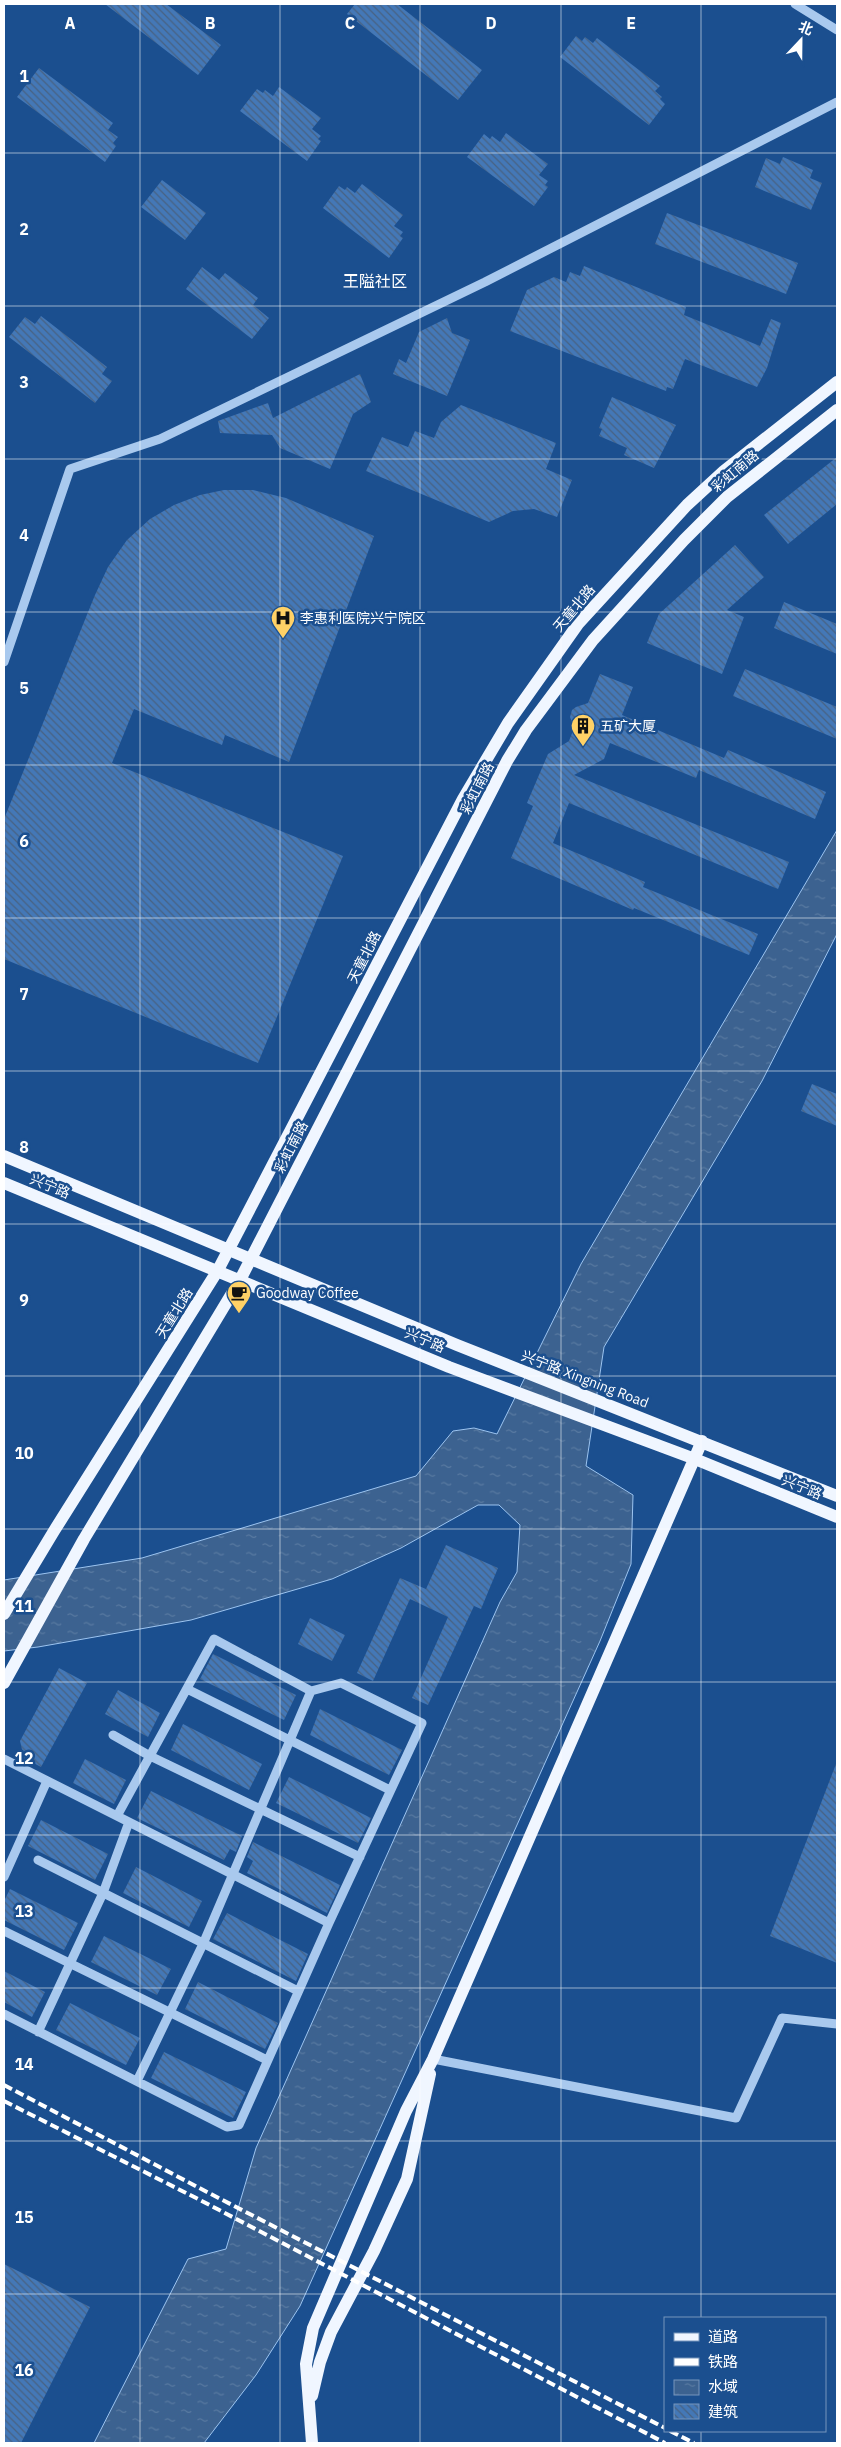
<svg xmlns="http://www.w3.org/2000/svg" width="841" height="2447" font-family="'IBM Plex Sans','Noto Sans SC',sans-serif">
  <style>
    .water { fill: url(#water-ripples); stroke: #9cc4f0 }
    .building { fill: url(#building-back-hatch) }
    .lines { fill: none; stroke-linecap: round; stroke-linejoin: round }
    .minor { stroke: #a9c9ee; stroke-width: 9 }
    .major { stroke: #f0f6ff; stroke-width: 12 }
    .rail { stroke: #fff; stroke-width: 4; stroke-dasharray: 9 4; stroke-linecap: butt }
    .grid { fill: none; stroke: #fff; stroke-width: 1; stroke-opacity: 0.55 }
    .labels { text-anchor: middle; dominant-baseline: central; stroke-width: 5; stroke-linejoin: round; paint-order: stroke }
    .street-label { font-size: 14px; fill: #fff; stroke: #1b4f8f }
    .poi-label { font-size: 14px; fill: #fff; stroke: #1b4f8f; text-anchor: start }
    .quarter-label { font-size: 16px; fill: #fff; stroke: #1b4f8f }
    .grid-label { font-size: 16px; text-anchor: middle; font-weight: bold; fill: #fff; stroke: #1b4f8f; stroke-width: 5; stroke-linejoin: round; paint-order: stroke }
  </style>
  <defs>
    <pattern id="water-ripples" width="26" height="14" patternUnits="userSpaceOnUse" patternTransform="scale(1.25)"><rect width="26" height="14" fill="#3c6290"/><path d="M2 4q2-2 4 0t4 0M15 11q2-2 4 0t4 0" fill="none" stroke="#597aa1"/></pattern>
    <pattern id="building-back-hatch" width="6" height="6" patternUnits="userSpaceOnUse" patternTransform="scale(1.25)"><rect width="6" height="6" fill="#4478b7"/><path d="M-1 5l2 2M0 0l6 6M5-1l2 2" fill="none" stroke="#486282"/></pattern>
  </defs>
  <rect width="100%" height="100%" fill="#1b4f8f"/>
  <path class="water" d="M 837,830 L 837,934 L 762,1081 L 604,1347 L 586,1466 L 633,1495 L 631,1564 L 600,1641 L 300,2306 L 256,2375 L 204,2443 L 94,2443 L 188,2259 L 226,2249 L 256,2148 L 500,1602 L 517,1572 L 520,1525 L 499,1505 L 478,1505 L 401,1548 L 332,1579 L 191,1620 L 38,1647 L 4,1651 L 4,1580 L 142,1558 L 416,1476 L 453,1431 L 474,1428 L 497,1434 L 581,1264 Z"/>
  <path class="building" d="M 105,4 L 166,4 L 221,45 L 198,75 Z
    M 355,4 L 397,4 L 482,70 L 458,100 L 347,14 Z
    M 576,36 L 582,41 L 585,37 L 593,43 L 597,38 L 660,86 L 655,91 L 662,97 L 660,99 L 665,104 L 649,125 L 560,57 Z
    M 39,68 L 113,123 L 108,130 L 118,137 L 113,143 L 116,146 L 105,162 L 17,97 Z
    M 279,87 L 321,118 L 312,129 L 321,136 L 318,139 L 321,141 L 307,161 L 240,111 L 257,89 L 263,93 L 265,90 L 273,96 Z
    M 506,133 L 548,164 L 539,175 L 548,181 L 545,185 L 548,187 L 534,206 L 467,157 L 484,134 L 490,139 L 492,136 L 500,142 Z
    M 783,157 L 813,170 L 810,178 L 822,183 L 811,210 L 755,187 L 766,158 L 780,164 Z
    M 162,180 L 206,213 L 185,240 L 141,207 Z
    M 362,184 L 403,215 L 394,226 L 403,232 L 400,236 L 403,238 L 389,258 L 323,208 L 339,186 L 345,190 L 347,187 L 355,193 Z
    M 667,213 L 798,263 L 786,294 L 655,244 Z
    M 584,266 L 686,307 L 684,315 L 760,346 L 771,319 L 781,323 L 767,368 L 757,387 L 685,359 L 673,389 L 667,387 L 666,391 L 510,331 L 527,290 L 554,277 L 566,282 L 570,272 L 580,276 Z
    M 202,267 L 219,280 L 225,273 L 258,298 L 253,305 L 269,318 L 252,339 L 186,289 Z
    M 41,316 L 107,367 L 102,374 L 112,381 L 95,403 L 9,337 L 25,317 L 35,324 Z
    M 447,318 L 452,333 L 470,340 L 447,396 L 393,374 L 399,359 L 406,363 L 419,332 Z
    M 360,374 L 371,402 L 353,414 L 330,469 L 280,448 L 272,435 L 220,433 L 218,421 L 268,403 L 273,418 Z
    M 612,397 L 676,425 L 654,468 L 624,455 L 627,448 L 599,436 L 602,429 L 599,428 Z
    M 461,405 L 556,443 L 546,469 L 572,480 L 557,517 L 534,509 L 513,511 L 489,522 L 366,471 L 382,437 L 408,447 L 415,431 L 434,438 L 441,422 Z
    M 837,457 L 837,504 L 788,544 L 764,515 Z
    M 224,490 L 253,490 L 286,498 L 374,536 L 289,762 L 225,735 L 222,745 L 134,709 L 112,763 L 343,856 L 258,1063 L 4,959 L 4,819 L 95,595 L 108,567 L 127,540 L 150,519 L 174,505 L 200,495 Z
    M 735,545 L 764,577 L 727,610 L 744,617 L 722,674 L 647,643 L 659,614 Z
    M 784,602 L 837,624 L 837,654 L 774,628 Z
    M 745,669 L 837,707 L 837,739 L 733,696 Z
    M 600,674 L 633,687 L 622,715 L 724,758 L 728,750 L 826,792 L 815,819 L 699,770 L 696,778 L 610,743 L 604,759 L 574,775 L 789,862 L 778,889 L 569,803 L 553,843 L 645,882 L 643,887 L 758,934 L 749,955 L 634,908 L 633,910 L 511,858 L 533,806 L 527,803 L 548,754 L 569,741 L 574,728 L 570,717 L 572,710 L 576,707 L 588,703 Z
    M 812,1084 L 837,1094 L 837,1126 L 801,1111 Z
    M 446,1545 L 498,1568 L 481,1609 L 474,1606 L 428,1705 L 412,1698 L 448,1617 L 410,1599 L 373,1681 L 357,1673 L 400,1578 L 426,1589 Z
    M 310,1618 L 345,1635 L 332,1661 L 298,1644 Z
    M 213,1654 L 296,1695 L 284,1720 L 200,1679 Z
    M 59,1668 L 87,1683 L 41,1767 L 24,1758 L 20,1741 Z
    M 118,1690 L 160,1713 L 148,1737 L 105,1714 Z
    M 320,1709 L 402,1750 L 389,1775 L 310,1735 Z
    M 183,1724 L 262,1764 L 249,1790 L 171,1750 Z
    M 85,1759 L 126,1780 L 114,1804 L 73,1783 Z
    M 836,1764 L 837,1764 L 837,1963 L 770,1936 Z
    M 289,1777 L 371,1818 L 358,1843 L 276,1803 Z
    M 151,1791 L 242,1836 L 236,1852 L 230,1849 L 224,1860 L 137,1818 Z
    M 41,1820 L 108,1854 L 95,1880 L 28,1846 Z
    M 253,1842 L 340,1885 L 327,1913 L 247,1873 L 253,1861 L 247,1857 Z
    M 136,1867 L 202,1901 L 189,1927 L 123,1893 Z
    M 10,1889 L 78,1923 L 64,1950 L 4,1920 L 4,1901 Z
    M 227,1913 L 308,1954 L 296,1981 L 213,1939 Z
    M 104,1936 L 171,1969 L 157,1995 L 91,1962 Z
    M 4,1971 L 45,1992 L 32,2017 L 4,2002 Z
    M 198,1982 L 278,2023 L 265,2049 L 185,2009 Z
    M 70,2003 L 140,2038 L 126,2065 L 56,2030 Z
    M 164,2052 L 246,2092 L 233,2118 L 151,2078 Z
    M 4,2264 L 90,2307 L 21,2443 L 4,2443 Z"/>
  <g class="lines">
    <path class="minor" d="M 795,4 L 837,30
      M 4,662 L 70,469 L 160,439 L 485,282 L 837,102
      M 187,1689 L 390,1790
      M 113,1735 L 150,1756 L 360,1857
      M 4,1759 L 329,1923
      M 38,1860 L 298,1991
      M 4,1877 L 47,1781
      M 4,1931 L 267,2060
      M 4,2014 L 227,2127 L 239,2125 L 329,1923 L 422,1723 L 341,1683 L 311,1691 L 214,1639 L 117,1816
      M 38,2032 L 103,1893 L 129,1822
      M 433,2059 L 736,2118 L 782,2018 L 837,2024
      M 137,2081 L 203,1944 L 311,1691"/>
    <path class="major" d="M 4,1156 L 457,1345 L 837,1496
      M 4,1183 L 449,1367 L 695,1459 L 837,1517
      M 4,1614 L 54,1531 L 218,1270 L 463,799 L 508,723 L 578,624 L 687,505 L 724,471 L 837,382
      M 4,1683 L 84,1539 L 240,1280 L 507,761 L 526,730 L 593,640 L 684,540 L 727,497 L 837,410
      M 312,2396 L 320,2362 L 331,2332 L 374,2251 L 407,2179 L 430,2074
      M 312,2443 L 306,2364 L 313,2328 L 406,2111 L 433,2059 L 702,1441"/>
    <path class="rail" d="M 4,2085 L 207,2192 L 665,2428
      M 4,2101 L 200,2200 L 665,2443
      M 670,2431 L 694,2443"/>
  </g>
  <path class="grid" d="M 140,4 L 140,2443M 280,4 L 280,2443M 420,4 L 420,2443M 561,4 L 561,2443M 701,4 L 701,2318M 4,153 L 837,153M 4,306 L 837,306M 4,459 L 837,459M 4,612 L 837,612M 4,765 L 837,765M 4,918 L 837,918M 4,1071 L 837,1071M 4,1224 L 837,1224M 4,1376 L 837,1376M 4,1529 L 837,1529M 4,1682 L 837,1682M 4,1835 L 837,1835M 4,1988 L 837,1988M 4,2141 L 837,2141M 4,2294 L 837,2294M 701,2431 L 701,2443"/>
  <defs>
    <symbol id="hospital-pin" viewBox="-11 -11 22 30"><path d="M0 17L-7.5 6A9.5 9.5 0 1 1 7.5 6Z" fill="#ffd166" stroke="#1b4f8f"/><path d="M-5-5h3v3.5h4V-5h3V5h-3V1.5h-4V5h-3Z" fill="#111"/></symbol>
    <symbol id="building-pin" viewBox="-11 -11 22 30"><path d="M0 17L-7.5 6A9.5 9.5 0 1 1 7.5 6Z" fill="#ffd166" stroke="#1b4f8f"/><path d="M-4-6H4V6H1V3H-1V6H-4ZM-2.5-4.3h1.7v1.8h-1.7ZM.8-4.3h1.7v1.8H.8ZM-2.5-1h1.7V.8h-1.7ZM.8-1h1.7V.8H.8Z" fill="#111"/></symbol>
    <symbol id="cafe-pin" viewBox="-11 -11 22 30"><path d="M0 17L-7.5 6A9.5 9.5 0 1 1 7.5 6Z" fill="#ffd166" stroke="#1b4f8f"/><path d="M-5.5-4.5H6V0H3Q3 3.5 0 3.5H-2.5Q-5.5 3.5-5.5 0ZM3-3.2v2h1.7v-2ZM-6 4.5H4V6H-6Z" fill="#111"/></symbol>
  </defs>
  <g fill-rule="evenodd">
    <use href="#hospital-pin" x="269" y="604" width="28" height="38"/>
    <use href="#building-pin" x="569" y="712" width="28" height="38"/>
    <use href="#cafe-pin" x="225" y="1279" width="28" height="38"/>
  </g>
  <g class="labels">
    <g class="street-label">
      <text transform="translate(735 471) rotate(-40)">彩虹南路</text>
      <text transform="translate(574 608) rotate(-50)">天童北路</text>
      <text transform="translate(477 788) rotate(-63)">彩虹南路</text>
      <text transform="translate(364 957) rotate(-63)">天童北路</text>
      <text transform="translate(291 1147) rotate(-63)">彩虹南路</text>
      <text transform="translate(50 1186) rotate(22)">兴宁路</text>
      <text transform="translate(174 1313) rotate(-58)">天童北路</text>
      <text transform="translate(425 1340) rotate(23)">兴宁路</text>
      <text transform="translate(585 1379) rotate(21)">兴宁路 Xingning Road</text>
      <text transform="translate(802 1487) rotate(22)">兴宁路</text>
    </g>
    <g class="poi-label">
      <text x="300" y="618">李惠利医院兴宁院区</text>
      <text x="600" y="726">五矿大厦</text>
      <text x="256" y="1293">Goodway Coffee</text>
    </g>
    <g class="quarter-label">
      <text x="375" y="281">王隘社区</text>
    </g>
  </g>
  <g class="grid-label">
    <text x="70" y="29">A</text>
    <text x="210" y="29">B</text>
    <text x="350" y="29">C</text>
    <text x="491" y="29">D</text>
    <text x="631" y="29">E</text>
    <text x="24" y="82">1</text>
    <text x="24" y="235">2</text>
    <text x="24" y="388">3</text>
    <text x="24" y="541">4</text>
    <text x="24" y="694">5</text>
    <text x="24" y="847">6</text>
    <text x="24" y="1000">7</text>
    <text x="24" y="1153">8</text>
    <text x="24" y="1306">9</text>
    <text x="24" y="1459">10</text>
    <text x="24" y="1612">11</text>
    <text x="24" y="1764">12</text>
    <text x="24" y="1917">13</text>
    <text x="24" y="2070">14</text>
    <text x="24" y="2223">15</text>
    <text x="24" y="2376">16</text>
  </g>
  <rect width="841" height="2447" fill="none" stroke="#ffffff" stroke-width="10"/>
  <rect x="664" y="2317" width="162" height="115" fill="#1b4f8f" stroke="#7695bc"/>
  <rect x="674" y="2333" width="25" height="8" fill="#f0f6ff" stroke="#7695bc"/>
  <text x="708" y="2342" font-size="15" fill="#ffffff">道路</text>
  <rect x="674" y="2358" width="25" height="8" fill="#ffffff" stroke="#7695bc"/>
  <text x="708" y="2367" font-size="15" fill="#ffffff">铁路</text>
  <rect x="674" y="2380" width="25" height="15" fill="url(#water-ripples)" stroke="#7695bc"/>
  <text x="708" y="2392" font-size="15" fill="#ffffff">水域</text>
  <rect x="674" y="2404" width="25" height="15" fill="url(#building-back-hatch)" stroke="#7695bc"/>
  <text x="708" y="2417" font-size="15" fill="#ffffff">建筑</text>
  <g transform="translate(801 40) rotate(22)" stroke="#1b4f8f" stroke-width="4" paint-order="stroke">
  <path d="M0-4L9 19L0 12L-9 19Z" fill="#ffffff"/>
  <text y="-8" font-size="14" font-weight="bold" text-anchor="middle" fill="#ffffff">北</text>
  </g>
</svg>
